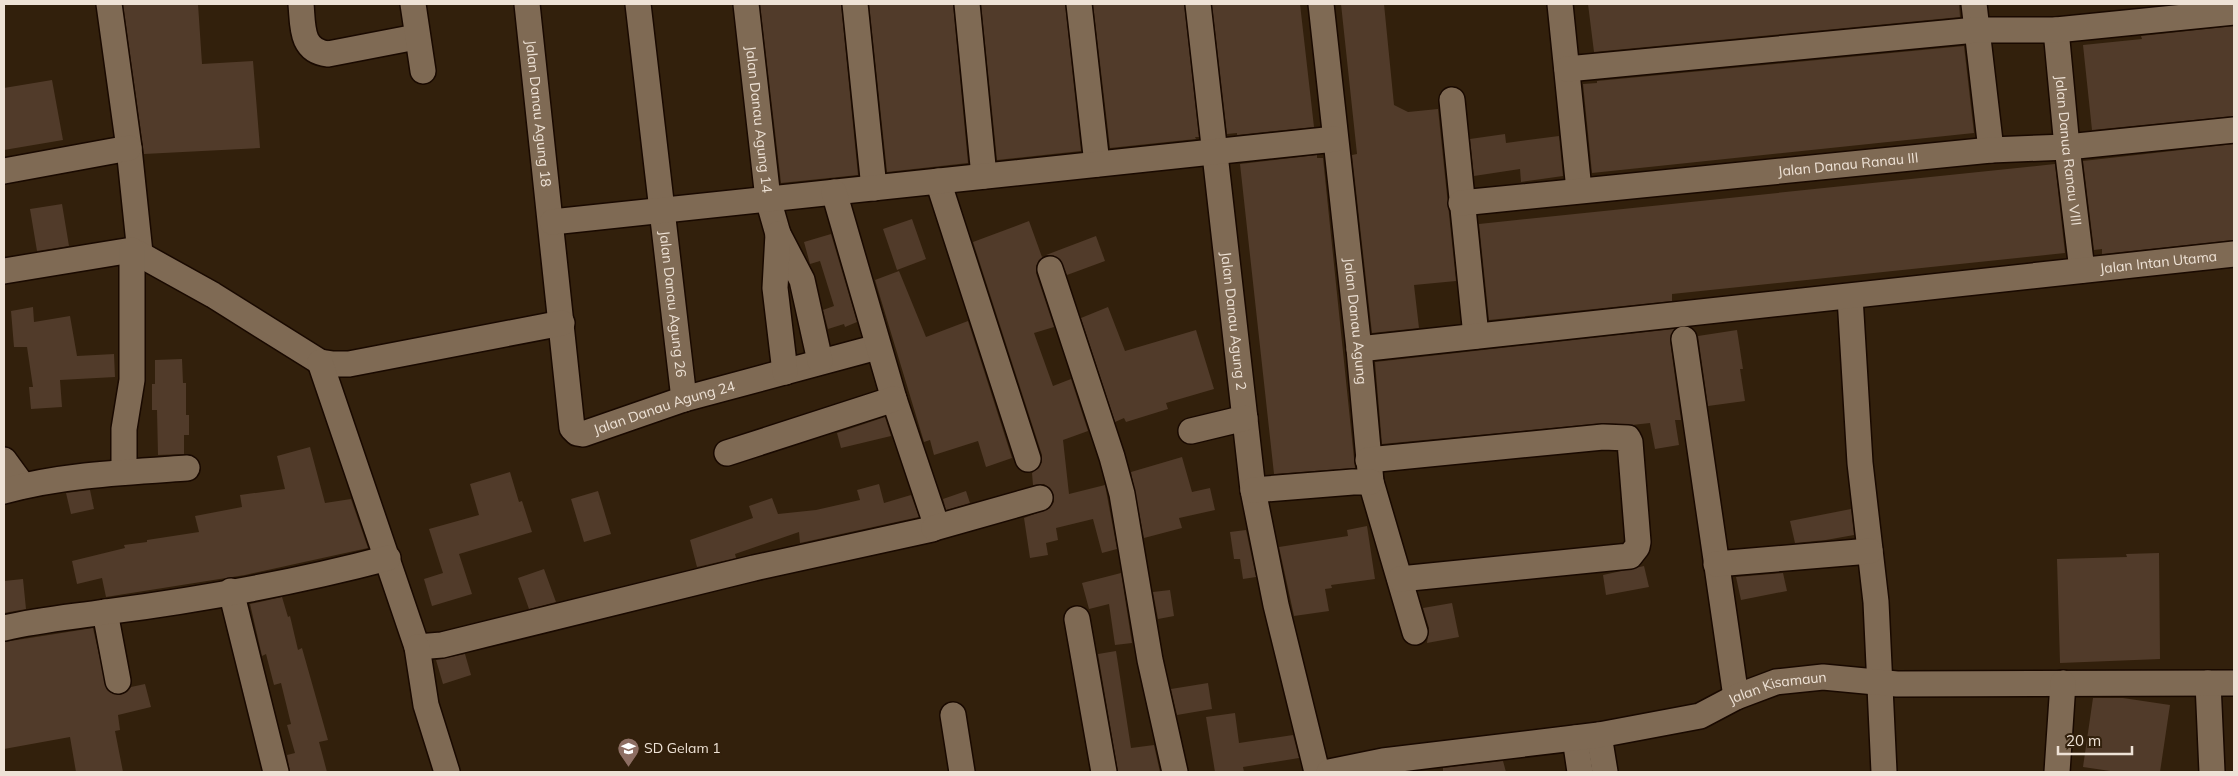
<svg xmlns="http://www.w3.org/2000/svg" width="2238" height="776" font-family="Mulish,sans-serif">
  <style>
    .building { fill: #513b2a }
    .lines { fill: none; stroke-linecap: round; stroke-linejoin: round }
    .minor-casing { stroke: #190900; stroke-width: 28 }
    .minor { stroke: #7f6a54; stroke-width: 25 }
    .labels { text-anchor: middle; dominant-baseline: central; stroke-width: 4; stroke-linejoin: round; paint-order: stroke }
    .street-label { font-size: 14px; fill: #eee2d6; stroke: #32200c }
    .poi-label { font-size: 14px; fill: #eee2d6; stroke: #32200c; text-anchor: start }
  </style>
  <rect width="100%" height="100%" fill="#32200c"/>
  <path class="building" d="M 123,4 L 198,4 L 202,64 L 253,61 L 260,148 L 144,154 Z
    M 760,4 L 841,4 L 858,175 L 781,183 Z
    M 869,4 L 953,4 L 968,163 L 887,172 Z
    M 981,4 L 1065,4 L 1081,151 L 997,160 Z
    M 1093,4 L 1184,4 L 1199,137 L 1195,137 L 1196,139 L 1110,148 Z
    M 1212,4 L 1300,4 L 1314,127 L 1237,135 L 1237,133 L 1227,134 Z
    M 1341,4 L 1384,4 L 1394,105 L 1408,112 L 1438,109 L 1456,281 L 1414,285 L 1419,328 L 1372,333 L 1352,155 L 1357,154 Z
    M 1588,4 L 1959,4 L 1960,17 L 1594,52 Z
    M 2234,26 L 2234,116 L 2092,130 L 2083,45 L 2142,39 L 2141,36 Z
    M 1964,46 L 1974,133 L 1592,173 L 1583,84 L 1597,83 L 1597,81 Z
    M 52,80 L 63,140 L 4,150 L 4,88 Z
    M 1505,134 L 1506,143 L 1559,136 L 1563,176 L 1521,182 L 1520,169 L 1474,176 L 1470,139 Z
    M 2234,144 L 2234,240 L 2102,254 L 2102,249 L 2094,250 L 2083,161 Z
    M 1317,155 L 1317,158 L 1323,158 L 1355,468 L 1274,474 L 1240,164 Z
    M 2055,164 L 2065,253 L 1672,294 L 1672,301 L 1489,320 L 1479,224 Z
    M 62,204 L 69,246 L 37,251 L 30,209 Z
    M 912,219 L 926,259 L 897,270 L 883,229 Z
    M 1029,221 L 1042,257 L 1044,256 L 1039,260 L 1036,266 L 1036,273 L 1054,327 L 1034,333 L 1053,386 L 1071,379 L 1088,431 L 1063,440 L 1069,494 L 1105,485 L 1117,549 L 1102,553 L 1093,519 L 1056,528 L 1058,540 L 1046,543 L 1048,555 L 1030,558 L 1024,518 L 1050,508 L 1054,502 L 1054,495 L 1050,488 L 1044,484 L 1033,485 L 1032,473 L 1039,468 L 1042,462 L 1042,455 L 973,242 Z
    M 831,234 L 857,322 L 845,327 L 844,324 L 828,329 L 823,310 L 834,306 L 820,261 L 810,264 L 804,242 Z
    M 1096,236 L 1105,261 L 1067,275 L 1060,259 L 1053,255 L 1046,255 Z
    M 899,271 L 926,337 L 968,321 L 1012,458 L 986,467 L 978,441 L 934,455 L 930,440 L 924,442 L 875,280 Z
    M 33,307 L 34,322 L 70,316 L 77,356 L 114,354 L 115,377 L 60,380 L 62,407 L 31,409 L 29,387 L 33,387 L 27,347 L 14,347 L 11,311 Z
    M 1108,307 L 1125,351 L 1196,330 L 1214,389 L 1166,403 L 1168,409 L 1126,422 L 1124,418 L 1115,422 L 1081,318 Z
    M 1674,329 L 1670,341 L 1681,420 L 1675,420 L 1679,445 L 1655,449 L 1650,423 L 1632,425 L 1604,423 L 1382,444 L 1375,362 Z
    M 1737,330 L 1743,369 L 1740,369 L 1745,401 L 1708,406 L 1698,336 Z
    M 182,359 L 183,383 L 186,383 L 186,415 L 189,415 L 189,435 L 184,435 L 184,454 L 158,455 L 157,410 L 152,410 L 152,384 L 155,384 L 155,360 Z
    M 885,417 L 891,436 L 841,448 L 837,433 Z
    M 310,447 L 325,503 L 351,499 L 368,548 L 245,575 L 106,597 L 102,578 L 77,584 L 72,561 L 125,548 L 124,545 L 147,542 L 147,540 L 199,532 L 195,516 L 242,507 L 240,495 L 285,489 L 277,456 Z
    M 1182,457 L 1192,492 L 1210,488 L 1215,510 L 1179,518 L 1182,528 L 1144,538 L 1131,472 Z
    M 510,472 L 519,502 L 522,501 L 532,532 L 459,554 L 472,594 L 432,606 L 424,579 L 443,573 L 429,529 L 479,515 L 470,484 Z
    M 879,484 L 884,503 L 911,495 L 919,517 L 800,543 L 799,532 L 735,554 L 736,558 L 697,567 L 690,540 L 753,518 L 749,506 L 772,498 L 778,514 L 816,510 L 860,500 L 857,490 Z
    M 90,490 L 94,509 L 71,514 L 66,493 Z
    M 598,491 L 611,534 L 584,542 L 571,499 Z
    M 966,491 L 970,503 L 946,510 L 943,499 Z
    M 1851,509 L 1854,535 L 1826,540 L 1795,543 L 1790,521 Z
    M 1367,526 L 1375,579 L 1331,585 L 1332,588 L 1325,589 L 1329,611 L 1294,616 L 1279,547 L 1348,536 L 1347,530 Z
    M 1246,530 L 1256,577 L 1243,579 L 1240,559 L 1234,559 L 1230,532 Z
    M 2159,553 L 2160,659 L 2060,663 L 2057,559 L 2127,557 L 2126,554 Z
    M 1644,566 L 1649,587 L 1606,595 L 1603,575 Z
    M 544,569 L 556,602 L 529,609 L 518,578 Z
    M 1121,573 L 1132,643 L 1115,645 L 1109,604 L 1089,609 L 1082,583 Z
    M 1783,573 L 1787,591 L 1741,600 L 1736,577 Z
    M 23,579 L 26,609 L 4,613 L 4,581 Z
    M 1170,590 L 1174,616 L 1158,619 L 1153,592 Z
    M 282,597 L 288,617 L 290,616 L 298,650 L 302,648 L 328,740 L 319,742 L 327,772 L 290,772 L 287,755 L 295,753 L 287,725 L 291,724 L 281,683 L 274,685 L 266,654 L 262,656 L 250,604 Z
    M 1452,603 L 1459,637 L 1427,643 L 1429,628 L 1423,608 Z
    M 93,628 L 107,690 L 113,694 L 120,695 L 127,692 L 131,687 L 145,684 L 151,707 L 118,715 L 120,730 L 115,731 L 123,772 L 76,772 L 70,737 L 4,749 L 4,642 Z
    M 1116,651 L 1131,748 L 1154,745 L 1160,772 L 1118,772 L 1098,654 Z
    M 465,654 L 471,675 L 443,684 L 436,660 Z
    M 1208,683 L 1212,709 L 1177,715 L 1171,689 Z
    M 2093,698 L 2123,698 L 2170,705 L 2160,772 L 2117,772 L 2083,767 Z
    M 1235,713 L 1239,743 L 1293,735 L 1299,758 L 1243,767 L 1244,772 L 1215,772 L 1206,717 Z
    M 1503,761 L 1506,772 L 1443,772 L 1443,768 Z"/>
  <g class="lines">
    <defs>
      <g id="minor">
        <path d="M 109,4 L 129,148 L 140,253"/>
        <path d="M 301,4 C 303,25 300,51 328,54 L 416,37"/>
        <path d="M 413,4 L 423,71"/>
        <path id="s1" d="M 527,4 L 572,428 L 577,433 L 583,434 L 684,399 L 870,349"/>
        <path id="s2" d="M 638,4 L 684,399"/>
        <path id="s3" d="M 746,4 L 768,199 L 778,234 L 802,280 L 820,361"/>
        <path d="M 855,4 L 874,188"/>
        <path d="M 967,4 L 984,176"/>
        <path d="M 1079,4 L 1097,164"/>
        <path id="s4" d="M 1198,4 L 1253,490 L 1276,605 L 1317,772"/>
        <path id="s5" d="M 1321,4 L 1359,349 L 1371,482 L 1415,632"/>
        <path d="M 1560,4 L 1579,190"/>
        <path d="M 1974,4 L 1991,150"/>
        <path id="s6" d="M 2056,30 L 2067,147 L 2082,270"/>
        <path d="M 1567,69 L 1976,30 L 2056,30 L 2234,12"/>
        <path d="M 1452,100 L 1476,336"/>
        <path d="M 4,171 L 129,148"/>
        <path d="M 938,181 L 1028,459"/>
        <path id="s7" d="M 1461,203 L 1991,150 L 2067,147 L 2234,130"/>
        <path d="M 552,222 L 1335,139"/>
        <path d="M 778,234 L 775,288 L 785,372"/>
        <path d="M 1050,269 L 1112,457 L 1122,494 L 1150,660 L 1175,772"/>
        <path d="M 4,271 L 132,250 L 213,295 L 320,362 L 333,364 L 349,364 L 562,323"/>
        <path d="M 1850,297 L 1860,463 L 1876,602 L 1884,772"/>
        <path d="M 1684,339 L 1736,697"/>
        <path id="s8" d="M 1359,349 L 2234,254"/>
        <path d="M 320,362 L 417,647 L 442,645 L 754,568 L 932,529 L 935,527 L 935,521 L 894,399 L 834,192"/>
        <path d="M 1191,431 L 1245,418"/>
        <path d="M 727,453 L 894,399"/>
        <path d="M 4,460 L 23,486"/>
        <path d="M 1368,460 L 1603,437 L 1628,438 L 1630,442 L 1638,542 L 1637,547 L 1630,556 L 1400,579"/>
        <path d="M 124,472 L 124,429 L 132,380 L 132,250"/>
        <path d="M 1253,490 L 1353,482 L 1371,482"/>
        <path d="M 4,491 C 61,475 128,472 187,468"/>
        <path d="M 934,528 L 1040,498"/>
        <path d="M 1716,564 L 1870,551"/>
        <path d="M 231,591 L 276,772"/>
        <path d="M 105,612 L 118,681"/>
        <path d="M 1077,619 L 1104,772"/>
        <path d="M 4,628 C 38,620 71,617 105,612 C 198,600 297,582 388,558"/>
        <path d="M 417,647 L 426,705 L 447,772"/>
        <path d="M 2208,683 L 2212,772"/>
        <path d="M 953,715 L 962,772"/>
        <path d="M 1599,735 L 1605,772"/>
        <path d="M 1575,738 L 1580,772"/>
        <path id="s9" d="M 1329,772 L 1383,761 L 1599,735 L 1700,716 L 1736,697 L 1776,682 L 1823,677 L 1897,684 L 2234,683"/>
        <path d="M 2057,772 L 2063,683"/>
      </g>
    </defs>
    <use href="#minor" class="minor-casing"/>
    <use href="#minor" class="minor"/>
  </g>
  <defs>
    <symbol id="school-pin" viewBox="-11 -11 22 30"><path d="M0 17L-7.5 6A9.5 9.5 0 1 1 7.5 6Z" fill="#8d6e63" stroke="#32200c"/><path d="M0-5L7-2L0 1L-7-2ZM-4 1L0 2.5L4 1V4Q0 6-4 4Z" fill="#fff"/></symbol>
  </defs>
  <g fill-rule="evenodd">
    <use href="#school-pin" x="616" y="736" width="25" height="34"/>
  </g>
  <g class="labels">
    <g class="street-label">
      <text stroke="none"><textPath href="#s1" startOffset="110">Jalan Danau Agung 18</textPath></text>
      <text stroke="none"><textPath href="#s3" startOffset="116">Jalan Danau Agung 14</textPath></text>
      <text stroke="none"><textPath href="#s6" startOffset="121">Jalan Danua Ranau VIII</textPath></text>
      <text stroke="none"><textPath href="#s7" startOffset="389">Jalan Danau Ranau III</textPath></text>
      <text stroke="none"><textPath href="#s8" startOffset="804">Jalan Intan Utama</textPath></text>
      <text stroke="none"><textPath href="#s2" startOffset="302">Jalan Danau Agung 26</textPath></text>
      <text stroke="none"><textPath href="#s5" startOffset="319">Jalan Danau Agung</textPath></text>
      <text stroke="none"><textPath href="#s4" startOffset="319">Jalan Danau Agung 2</textPath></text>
      <text stroke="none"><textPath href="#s1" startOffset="525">Jalan Danau Agung 24</textPath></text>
      <text stroke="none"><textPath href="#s9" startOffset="459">Jalan Kisamaun</textPath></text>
    </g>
    <g class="poi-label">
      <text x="644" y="748">SD Gelam 1</text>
    </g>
  </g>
  <rect width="2238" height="776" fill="none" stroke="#eee2d6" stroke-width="10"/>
  <path d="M2058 746v8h74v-8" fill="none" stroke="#eee2d6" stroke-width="2.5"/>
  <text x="2066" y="746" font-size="15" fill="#eee2d6" stroke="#32200c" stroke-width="4" paint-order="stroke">20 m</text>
</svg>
